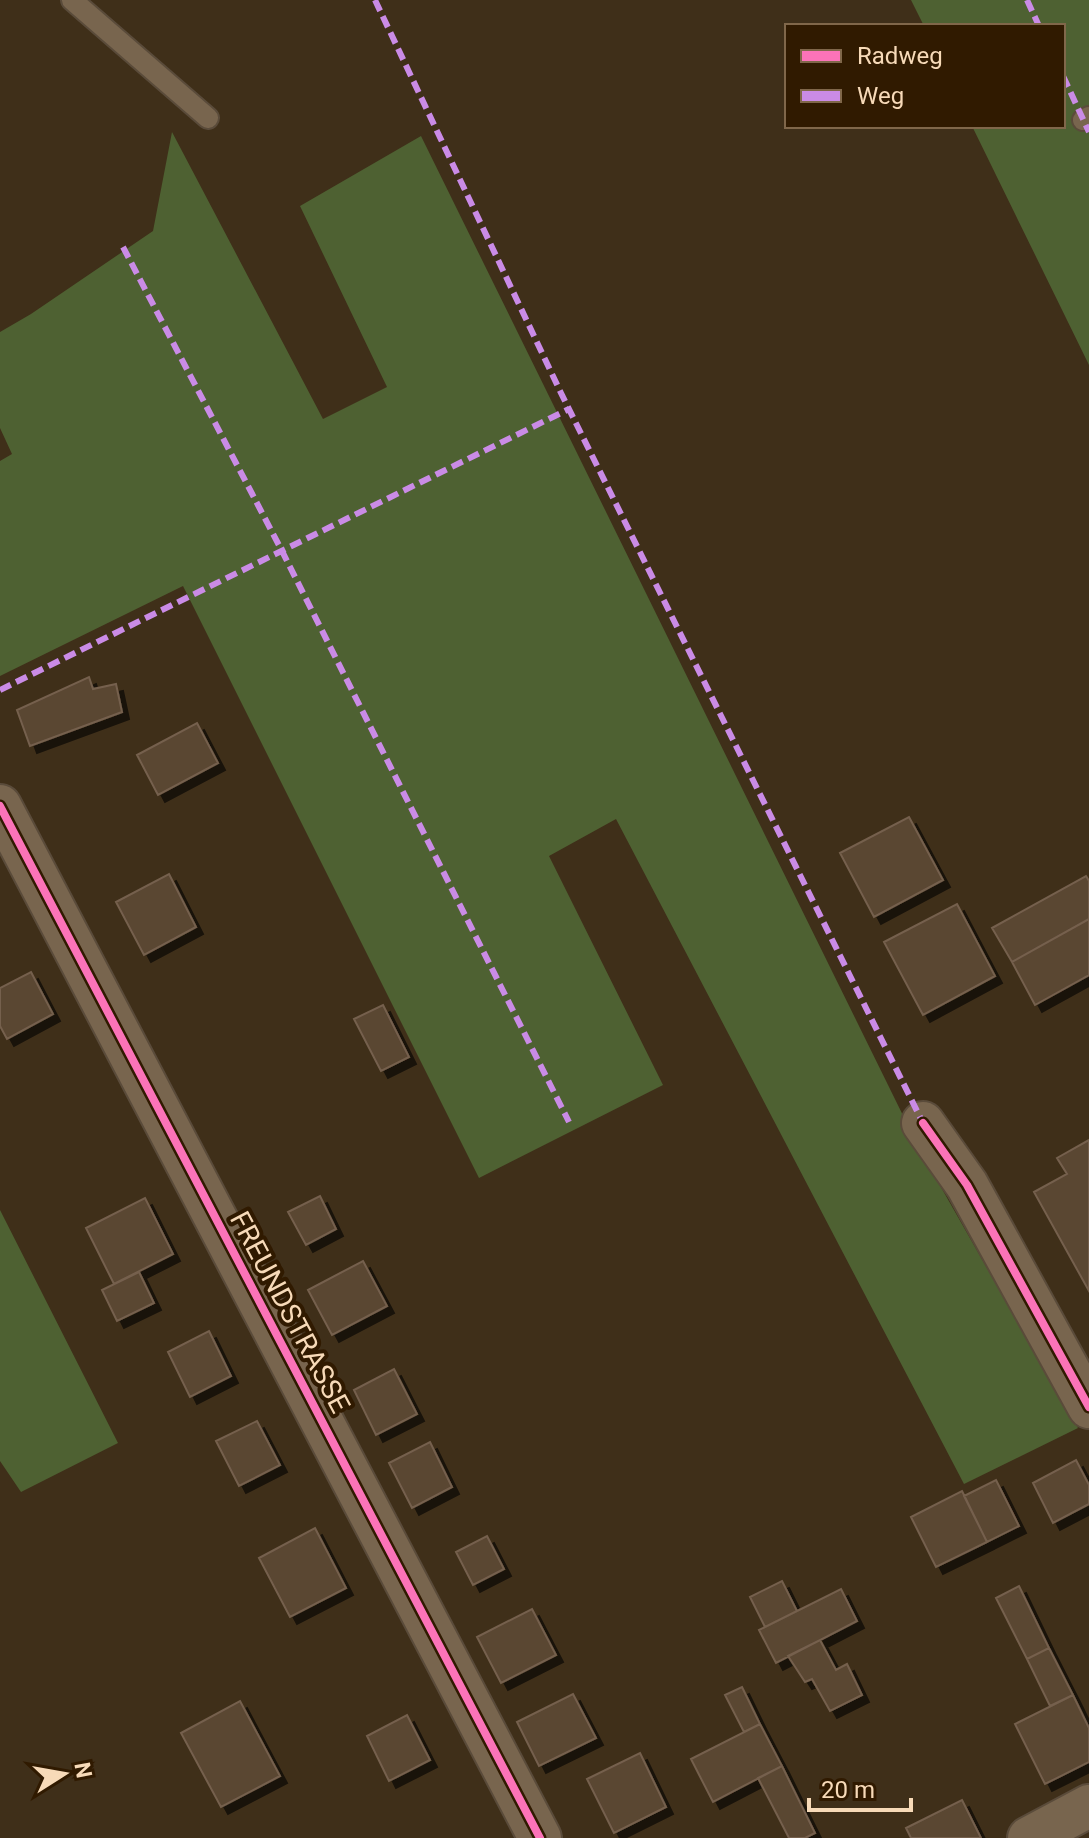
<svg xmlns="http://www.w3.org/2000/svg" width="1089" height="1838" font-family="Roboto,sans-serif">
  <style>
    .green { fill: #4e6132 }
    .building { fill: #5a4633; stroke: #75604d; stroke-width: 2; filter: url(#shadow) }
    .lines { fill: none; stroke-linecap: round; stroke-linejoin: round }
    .service-casing { stroke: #5a4b3a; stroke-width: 24 }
    .minor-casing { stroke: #5a4b3a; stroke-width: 46 }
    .service { stroke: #78654e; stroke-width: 20 }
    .minor { stroke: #78654e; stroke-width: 42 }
    .quiet { stroke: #ca8be6; stroke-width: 6; stroke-dasharray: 12 6; stroke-linecap: butt }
    .cycleway-casing { stroke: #301a00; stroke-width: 13 }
    .cycleway { stroke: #fb73b8; stroke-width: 8 }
    .labels { text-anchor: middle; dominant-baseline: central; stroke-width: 8; stroke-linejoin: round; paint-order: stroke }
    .street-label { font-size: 28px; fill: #f7dab8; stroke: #301a00 }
  </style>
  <defs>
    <filter id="shadow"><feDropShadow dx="7" dy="7" stdDeviation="0" flood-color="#0009"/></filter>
  </defs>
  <rect width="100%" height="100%" fill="#3f2f19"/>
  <path class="green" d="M 911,0 L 1089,0 L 1089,365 L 972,126 L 1063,126 L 1063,26 L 924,26 Z
    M 172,132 L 323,419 L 387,387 L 300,206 L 421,136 L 921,1152 L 1078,1428 L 964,1484 L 616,819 L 549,856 L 663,1085 L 479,1178 L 183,586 L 0,676 L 0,461 L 12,454 L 0,428 L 0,332 L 31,314 L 153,231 Z
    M 0,1210 L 118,1443 L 21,1492 L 0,1461 Z"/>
  <path class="building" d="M 89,677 L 93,689 L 116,684 L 122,712 L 30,746 L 17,710 Z
    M 197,723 L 218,763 L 158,795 L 137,755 Z
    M 909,817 L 943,880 L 874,917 L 840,853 Z
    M 169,874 L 196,927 L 144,955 L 116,902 Z
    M 1086,876 L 1089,881 L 1089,919 L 1012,962 L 992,928 Z
    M 957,904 L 995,976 L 923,1015 L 884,942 Z
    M 1089,919 L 1089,975 L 1035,1005 L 1012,962 Z
    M 31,972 L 53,1014 L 7,1039 L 0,1026 L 0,988 Z
    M 383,1005 L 409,1057 L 381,1071 L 354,1019 Z
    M 1089,1140 L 1089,1291 L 1034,1192 L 1067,1174 L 1057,1158 Z
    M 320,1196 L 336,1229 L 306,1245 L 288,1212 Z
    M 145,1198 L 173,1254 L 114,1284 L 86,1228 Z
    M 363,1261 L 387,1306 L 332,1335 L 308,1290 Z
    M 139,1272 L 154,1303 L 117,1321 L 102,1290 Z
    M 209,1331 L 231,1376 L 190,1397 L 168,1352 Z
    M 394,1369 L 417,1414 L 376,1435 L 354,1390 Z
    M 257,1421 L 280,1465 L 239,1486 L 216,1441 Z
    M 430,1442 L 452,1487 L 412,1508 L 389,1463 Z
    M 1076,1460 L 1089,1485 L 1089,1504 L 1053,1523 L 1033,1483 Z
    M 996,1480 L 1019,1526 L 987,1542 L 964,1496 Z
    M 962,1491 L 987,1542 L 936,1567 L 911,1517 Z
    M 315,1528 L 346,1588 L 290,1617 L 259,1558 Z
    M 487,1536 L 504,1569 L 473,1585 L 456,1552 Z
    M 782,1581 L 797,1611 L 765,1627 L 750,1597 Z
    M 1019,1586 L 1049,1648 L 1027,1659 L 996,1598 Z
    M 841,1589 L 857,1621 L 776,1663 L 759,1630 Z
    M 532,1609 L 556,1655 L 501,1683 L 477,1637 Z
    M 820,1640 L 836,1670 L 847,1664 L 862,1695 L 830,1711 L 812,1679 L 805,1682 L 788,1656 Z
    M 1049,1648 L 1073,1695 L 1050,1706 L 1027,1659 Z
    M 742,1687 L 760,1724 L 744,1732 L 725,1695 Z
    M 573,1694 L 596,1738 L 539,1766 L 517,1722 Z
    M 1073,1695 L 1089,1728 L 1089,1762 L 1045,1784 L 1015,1724 Z
    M 240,1701 L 280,1776 L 221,1807 L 181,1733 Z
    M 407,1715 L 430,1760 L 389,1781 L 367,1736 Z
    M 760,1724 L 782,1766 L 713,1802 L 691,1759 Z
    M 640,1753 L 666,1807 L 614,1833 L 587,1779 Z
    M 782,1766 L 815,1833 L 805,1838 L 789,1838 L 758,1778 Z
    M 962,1800 L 981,1838 L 911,1838 L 906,1828 Z"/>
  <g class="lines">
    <defs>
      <path id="service" d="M 72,0 L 208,118
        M 1083,120 L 1089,117"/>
      <path id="minor" d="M 0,806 L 540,1838
        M 923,1123 L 967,1185 L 1089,1407
        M 1029,1838 L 1089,1806"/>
    </defs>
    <use href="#service" class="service-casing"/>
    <use href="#minor" class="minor-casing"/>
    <use href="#service" class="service"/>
    <use href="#minor" class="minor"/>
    <path class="quiet" d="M 375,0 L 561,393 L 923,1123
      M 1027,0 L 1039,26
      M 1063,76 L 1089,132
      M 123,247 L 282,551 L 569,1122
      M 0,690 L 569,409"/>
    <defs>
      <path id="cycleway" d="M 0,806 L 540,1838
        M 923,1123 L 967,1185 L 1089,1407"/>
    </defs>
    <use href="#cycleway" class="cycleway-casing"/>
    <use href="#cycleway" class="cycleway"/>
  </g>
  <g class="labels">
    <g class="street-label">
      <text transform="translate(290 1312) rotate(62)">FREUNDSTRASSE</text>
    </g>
  </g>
  <rect x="785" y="24" width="280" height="104" fill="#301a00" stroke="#80674a" stroke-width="2"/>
  <rect x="801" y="50" width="40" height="12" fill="#fb73b8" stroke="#80674a" stroke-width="2"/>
  <text x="857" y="64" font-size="24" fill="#f7dab8">Radweg</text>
  <rect x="801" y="90" width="40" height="12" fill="#ca8be6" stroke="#80674a" stroke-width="2"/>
  <text x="857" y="104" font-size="24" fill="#f7dab8">Weg</text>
  <g transform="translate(64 1774) rotate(79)" stroke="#301a00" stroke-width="6" paint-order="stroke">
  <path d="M0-6L14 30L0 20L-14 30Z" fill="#f7dab8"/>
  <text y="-12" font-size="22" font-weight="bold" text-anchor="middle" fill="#f7dab8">N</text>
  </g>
  <path d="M809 1798v12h102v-12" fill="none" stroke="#f7dab8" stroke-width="4"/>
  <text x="821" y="1798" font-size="24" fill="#f7dab8" stroke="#301a00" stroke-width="6" paint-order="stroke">20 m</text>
</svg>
